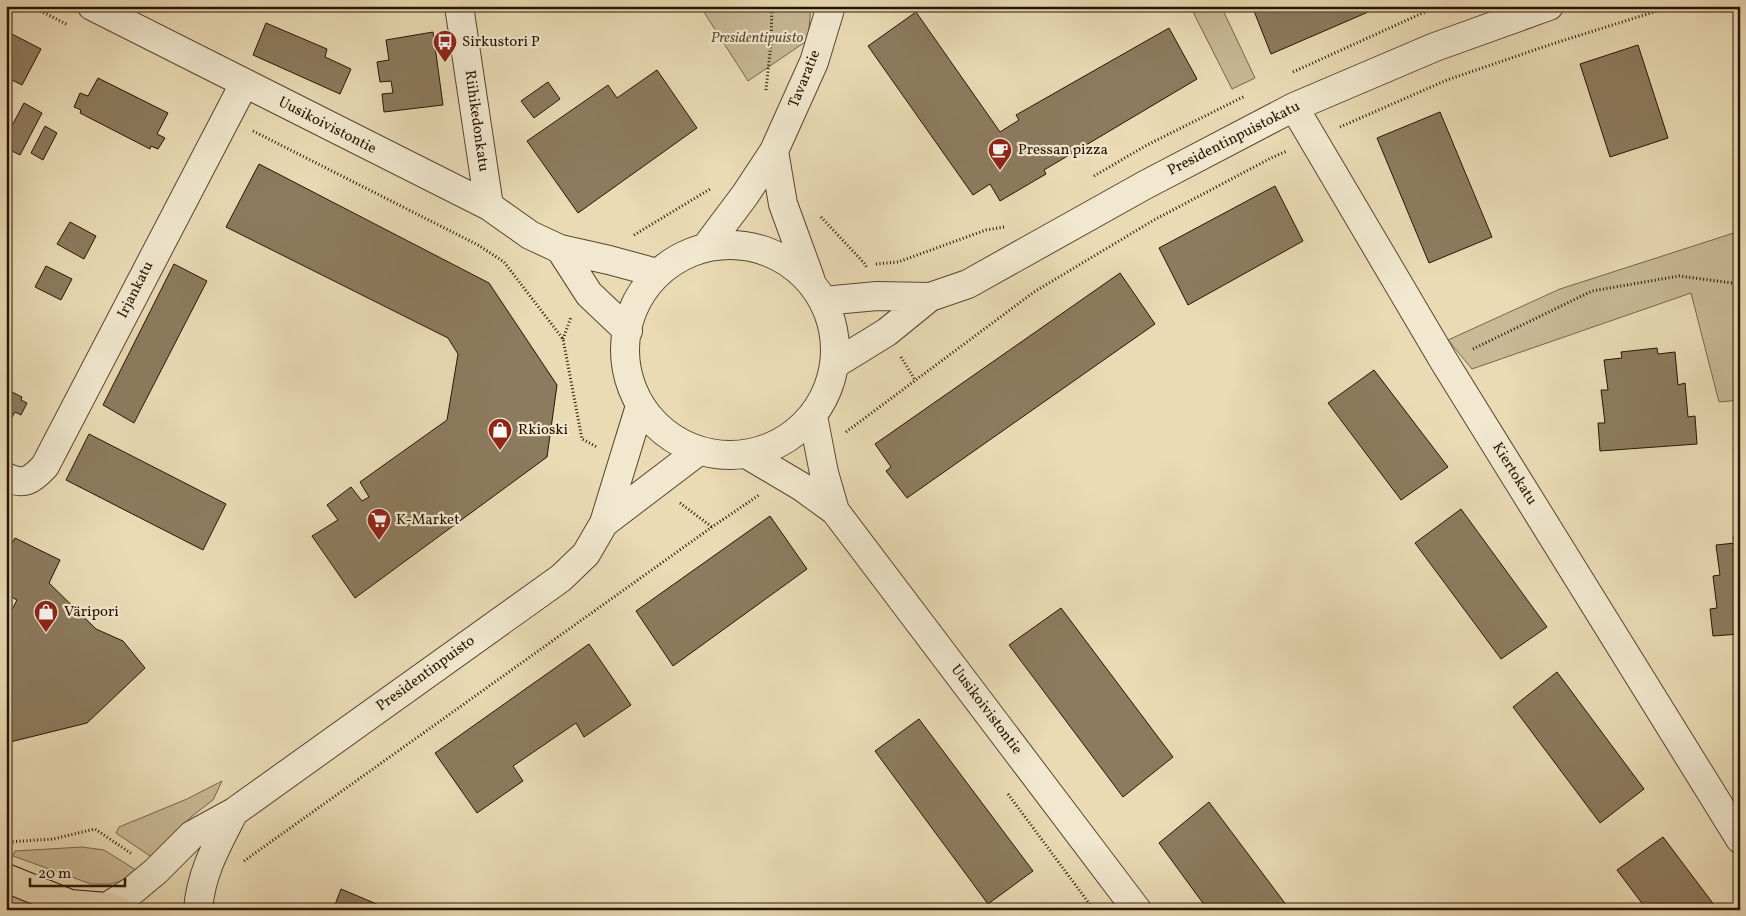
<svg xmlns="http://www.w3.org/2000/svg" width="1746" height="916" font-family="Vollkorn,serif">
  <style>
    .green { fill: #c9b996; stroke: #78664c }
    .building { fill: #8d7b5f; stroke: #281401 }
    .lines { fill: none; stroke-linecap: round; stroke-linejoin: round }
    .minor-casing { stroke: #58462e; stroke-width: 30 }
    .major-casing { stroke: #281401; stroke-width: 30 }
    .path { stroke: #281401; stroke-width: 3; stroke-dasharray: 1 2.5; stroke-linecap: butt }
    .minor { stroke: #f1e8cf; stroke-width: 28 }
    .major { stroke: #eadbb5; stroke-width: 28 }
    .labels { text-anchor: middle; dominant-baseline: central; stroke-width: 4.5; stroke-linejoin: round; paint-order: stroke }
    .park-label { font-size: 15px; font-style: italic; fill: #604e35; stroke: #f1e8cf }
    .poi-label { font-size: 15px; fill: #281401; stroke: #f1e8cf; text-anchor: start }
    .street-label { font-size: 15px; fill: #281401; stroke: #f1e8cf }
  </style>
  <rect width="100%" height="100%" fill="#eadbb5"/>
  <filter id="stains"><feTurbulence type="fractalNoise" baseFrequency=".004" numOctaves="4"/><feColorMatrix values="0 0 0 0 .2 0 0 0 0 .09 0 0 0 0 .02 0 0 0 .5 -.17"/></filter>
  <radialGradient id="worn" r=".72"><stop offset=".6" stop-color="#630" stop-opacity="0"/><stop offset="1" stop-color="#630" stop-opacity=".3"/></radialGradient>
  <path class="green" d="M 700,6 L 811,6 L 808,40 L 748,81 Z
    M 1190,6 L 1221,6 L 1255,78 L 1232,89 Z
    M 1740,231 L 1740,400 L 1719,402 L 1691,293 L 1472,369 L 1448,340 L 1560,289 Z
    M 222,781 L 213,800 L 191,817 L 153,858 L 116,833 L 119,827 L 187,799 Z
    M 82,847 L 104,850 L 136,870 L 126,880 L 110,884 L 91,884 L 13,856 L 15,851 Z
    M 6,886 L 34,900 L 22,910 L 6,910 Z"/>
  <path class="building" d="M 301,6 L 334,6 L 302,11 Z
    M 1252,6 L 1382,6 L 1271,54 Z
    M 916,12 L 1000,132 L 1019,120 L 1016,115 L 1169,28 L 1197,79 L 1044,170 L 1046,174 L 1000,201 L 990,184 L 973,195 L 868,46 Z
    M 266,23 L 327,49 L 325,57 L 351,69 L 340,94 L 253,55 Z
    M 6,31 L 41,49 L 22,85 L 6,77 Z
    M 433,32 L 443,105 L 384,112 L 382,94 L 393,93 L 391,81 L 380,82 L 377,62 L 389,60 L 386,40 Z
    M 1638,45 L 1668,138 L 1610,157 L 1580,64 Z
    M 657,70 L 697,128 L 578,213 L 527,141 L 608,85 L 617,98 Z
    M 98,78 L 168,113 L 157,134 L 165,138 L 158,149 L 151,146 L 150,149 L 80,113 L 81,110 L 74,107 L 80,93 L 88,96 Z
    M 548,82 L 560,99 L 534,118 L 521,101 Z
    M 24,103 L 42,113 L 20,155 L 6,148 L 6,137 Z
    M 1440,112 L 1492,237 L 1429,263 L 1377,138 Z
    M 45,126 L 57,133 L 43,160 L 31,153 Z
    M 259,164 L 489,283 L 557,385 L 547,457 L 355,598 L 312,536 L 338,520 L 327,505 L 351,487 L 362,501 L 369,497 L 360,482 L 447,420 L 458,354 L 448,338 L 226,227 Z
    M 1275,186 L 1303,241 L 1188,305 L 1159,248 Z
    M 70,222 L 96,236 L 84,259 L 57,244 Z
    M 174,264 L 207,281 L 134,423 L 103,405 Z
    M 46,266 L 72,279 L 61,300 L 35,287 Z
    M 1120,273 L 1155,324 L 907,498 L 886,471 L 891,467 L 875,444 Z
    M 1657,348 L 1658,354 L 1675,352 L 1678,385 L 1685,383 L 1688,417 L 1695,416 L 1697,444 L 1600,451 L 1598,423 L 1605,423 L 1601,390 L 1608,390 L 1604,360 L 1622,358 L 1621,352 Z
    M 1374,370 L 1448,467 L 1401,500 L 1328,403 Z
    M 6,389 L 22,397 L 21,400 L 27,403 L 21,415 L 15,412 L 6,428 Z
    M 89,434 L 226,504 L 203,550 L 66,480 Z
    M 1461,509 L 1547,627 L 1501,659 L 1415,543 Z
    M 770,516 L 807,569 L 673,666 L 636,611 Z
    M 1733,537 L 1740,537 L 1740,634 L 1713,636 L 1710,609 L 1717,608 L 1713,576 L 1720,575 L 1716,545 L 1735,543 Z
    M 15,538 L 60,560 L 49,583 L 96,629 L 123,641 L 145,668 L 87,723 L 6,743 L 6,621 L 17,600 L 6,594 L 6,554 Z
    M 1061,608 L 1173,757 L 1123,797 L 1009,645 Z
    M 589,644 L 631,705 L 584,737 L 576,723 L 513,766 L 523,781 L 477,813 L 435,753 Z
    M 1557,672 L 1644,789 L 1600,823 L 1513,707 Z
    M 919,719 L 1033,871 L 988,904 L 875,751 Z
    M 1209,802 L 1290,910 L 1208,910 L 1159,843 Z
    M 1663,837 L 1718,910 L 1647,910 L 1617,870 Z
    M 341,889 L 391,910 L 333,910 Z"/>
  <g class="lines">
    <defs>
      <path id="minor" d="M 92,6 L 489,206 L 530,235 L 560,249 L 609,260 L 657,273
        M 459,6 L 489,206
        M 1294,107 L 1445,363 L 1740,839
        M 774,151 L 783,204 L 810,278
        M 709,243 L 745,195 L 774,151 L 814,62 L 831,6
        M625 350a105 105 0 1 1 210 0a105 105 0 1 1-210 0Z
        M 560,249 L 589,294 L 628,331
        M 823,301 L 877,296 L 930,297 L 968,284 L 1145,185 L 1294,107 L 1435,47 L 1549,6
        M 835,364 L 887,332 L 930,297
        M 813,416 L 824,473 L 835,511
        M 748,455 L 802,487 L 835,511 L 1137,910
        M 6,477 C 24,486 32,480 45,466 L 244,84
        M 604,523 L 696,453
        M 107,907 L 132,891 L 156,871 L 192,835 L 234,812 L 561,578 L 586,554 L 604,523 L 640,406
        M 198,910 C 201,872 217,845 234,812"/>
      <path id="major" d="M 6,878 L 70,904
        M 55,910 L 70,904 L 107,907 L 117,910"/>
    </defs>
    <use href="#minor" class="minor-casing"/>
    <use href="#major" class="major-casing"/>
    <path class="path" d="M 31,6 L 68,25
      M 1293,72 L 1427,11 L 1441,6
      M 766,90 L 771,43 L 772,6
      M 1340,127 L 1447,80 L 1552,44 L 1673,6
      M 253,131 L 478,245 L 504,262 L 563,339 L 582,439 L 597,447
      M 1094,176 L 1147,145 L 1245,96
      M 821,217 L 865,264 L 867,268
      M 634,235 L 710,189
      M 876,264 L 898,262 L 986,230 L 1004,227
      M 563,339 L 571,317
      M 1473,349 L 1592,291 L 1679,276 L 1740,284
      M 901,357 L 915,380
      M 846,432 L 1034,292 L 1154,220 L 1271,158 L 1287,151
      M 680,503 L 712,527
      M 1008,794 L 1094,910
      M 6,840 L 10,842 L 53,839 L 95,829 L 132,854
      M 244,861 L 712,527 L 759,495"/>
    <use href="#minor" class="minor"/>
    <use href="#major" class="major"/>
  </g>
  <defs>
    <symbol id="bus-pin" viewBox="-11 -11 22 30"><path d="M0 17L-7.5 6A9.5 9.5 0 1 1 7.5 6Z" fill="#8f2418" stroke="#f1e8cf"/><path d="M-5-6H5V4H4V6H2V4H-2V6H-4V4H-5ZM-3.5-4V0h7V-4ZM-3.5 1.2v1.5H-2V1.2ZM2 1.2v1.5H3.5V1.2Z" fill="#fff"/></symbol>
    <symbol id="cafe-pin" viewBox="-11 -11 22 30"><path d="M0 17L-7.5 6A9.5 9.5 0 1 1 7.5 6Z" fill="#8f2418" stroke="#f1e8cf"/><path d="M-5.5-4.5H6V0H3Q3 3.5 0 3.5H-2.5Q-5.5 3.5-5.5 0ZM3-3.2v2h1.7v-2ZM-6 4.5H4V6H-6Z" fill="#fff"/></symbol>
    <symbol id="shop-pin" viewBox="-11 -11 22 30"><path d="M0 17L-7.5 6A9.5 9.5 0 1 1 7.5 6Z" fill="#8f2418" stroke="#f1e8cf"/><path d="M-5-2.5h2.3a2.7 3.5 0 0 1 5.4 0H5L5.5 6h-11ZM-1.5-2.5h3a1.5 2.3 0 0 0-3 0Z" fill="#fff"/></symbol>
    <symbol id="supermarket-pin" viewBox="-11 -11 22 30"><path d="M0 17L-7.5 6A9.5 9.5 0 1 1 7.5 6Z" fill="#8f2418" stroke="#f1e8cf"/><path d="M-6-5.5h2.5l.6 2H6L4.5 2H-2.5L-4.4-4H-6ZM-1.5 3.2a1.3 1.3 0 1 0 .1 0ZM3 3.2a1.3 1.3 0 1 0 .1 0Z" fill="#fff"/></symbol>
  </defs>
  <g fill-rule="evenodd">
    <use href="#bus-pin" x="431" y="28" width="28" height="38"/>
    <use href="#cafe-pin" x="986" y="136" width="28" height="38"/>
    <use href="#shop-pin" x="486" y="416" width="28" height="38"/>
    <use href="#supermarket-pin" x="365" y="506" width="28" height="38"/>
    <use href="#shop-pin" x="32" y="598" width="28" height="38"/>
  </g>
  <g class="labels">
    <g class="park-label">
      <text x="757" y="38">Presidentipuisto</text>
    </g>
    <g class="poi-label">
      <text x="462" y="42">Sirkustori P</text>
      <text x="1018" y="150">Pressan pizza</text>
      <text x="518" y="430">Rkioski</text>
      <text x="396" y="520">K-Market</text>
      <text x="64" y="612">Väripori</text>
    </g>
    <g class="street-label">
      <text transform="translate(805 79) rotate(-68)">Tavaratie</text>
      <text transform="translate(476 121) rotate(82)">Riihikedonkatu</text>
      <text transform="translate(327 126) rotate(27)">Uusikoivistontie</text>
      <text transform="translate(1234 139) rotate(-27)">Presidentinpuistokatu</text>
      <text transform="translate(136 290) rotate(-63)">Irjankatu</text>
      <text transform="translate(1514 474) rotate(58)">Kiertokatu</text>
      <text transform="translate(426 674) rotate(-36)">Presidentinpuisto</text>
      <text transform="translate(986 710) rotate(53)">Uusikoivistontie</text>
    </g>
  </g>
  <rect width="1746" height="916" fill="none" stroke="#eadbb5" stroke-width="25"/>
  <rect x="8" y="8" width="1731" height="901" fill="none" stroke="#281401" stroke-width="2.5"/>
  <rect x="12" y="12" width="1721" height="891" fill="none" stroke="#281401"/>
  <path d="M30 878v8h95v-8" fill="none" stroke="#281401" stroke-width="2.5"/>
  <text x="38" y="878" font-size="15" fill="#281401" stroke="#f1e8cf" stroke-width="4" paint-order="stroke">20 m</text>
  <rect width="100%" height="100%" filter="url(#stains)"/>
  <rect width="100%" height="100%" fill="url(#worn)"/>
</svg>
